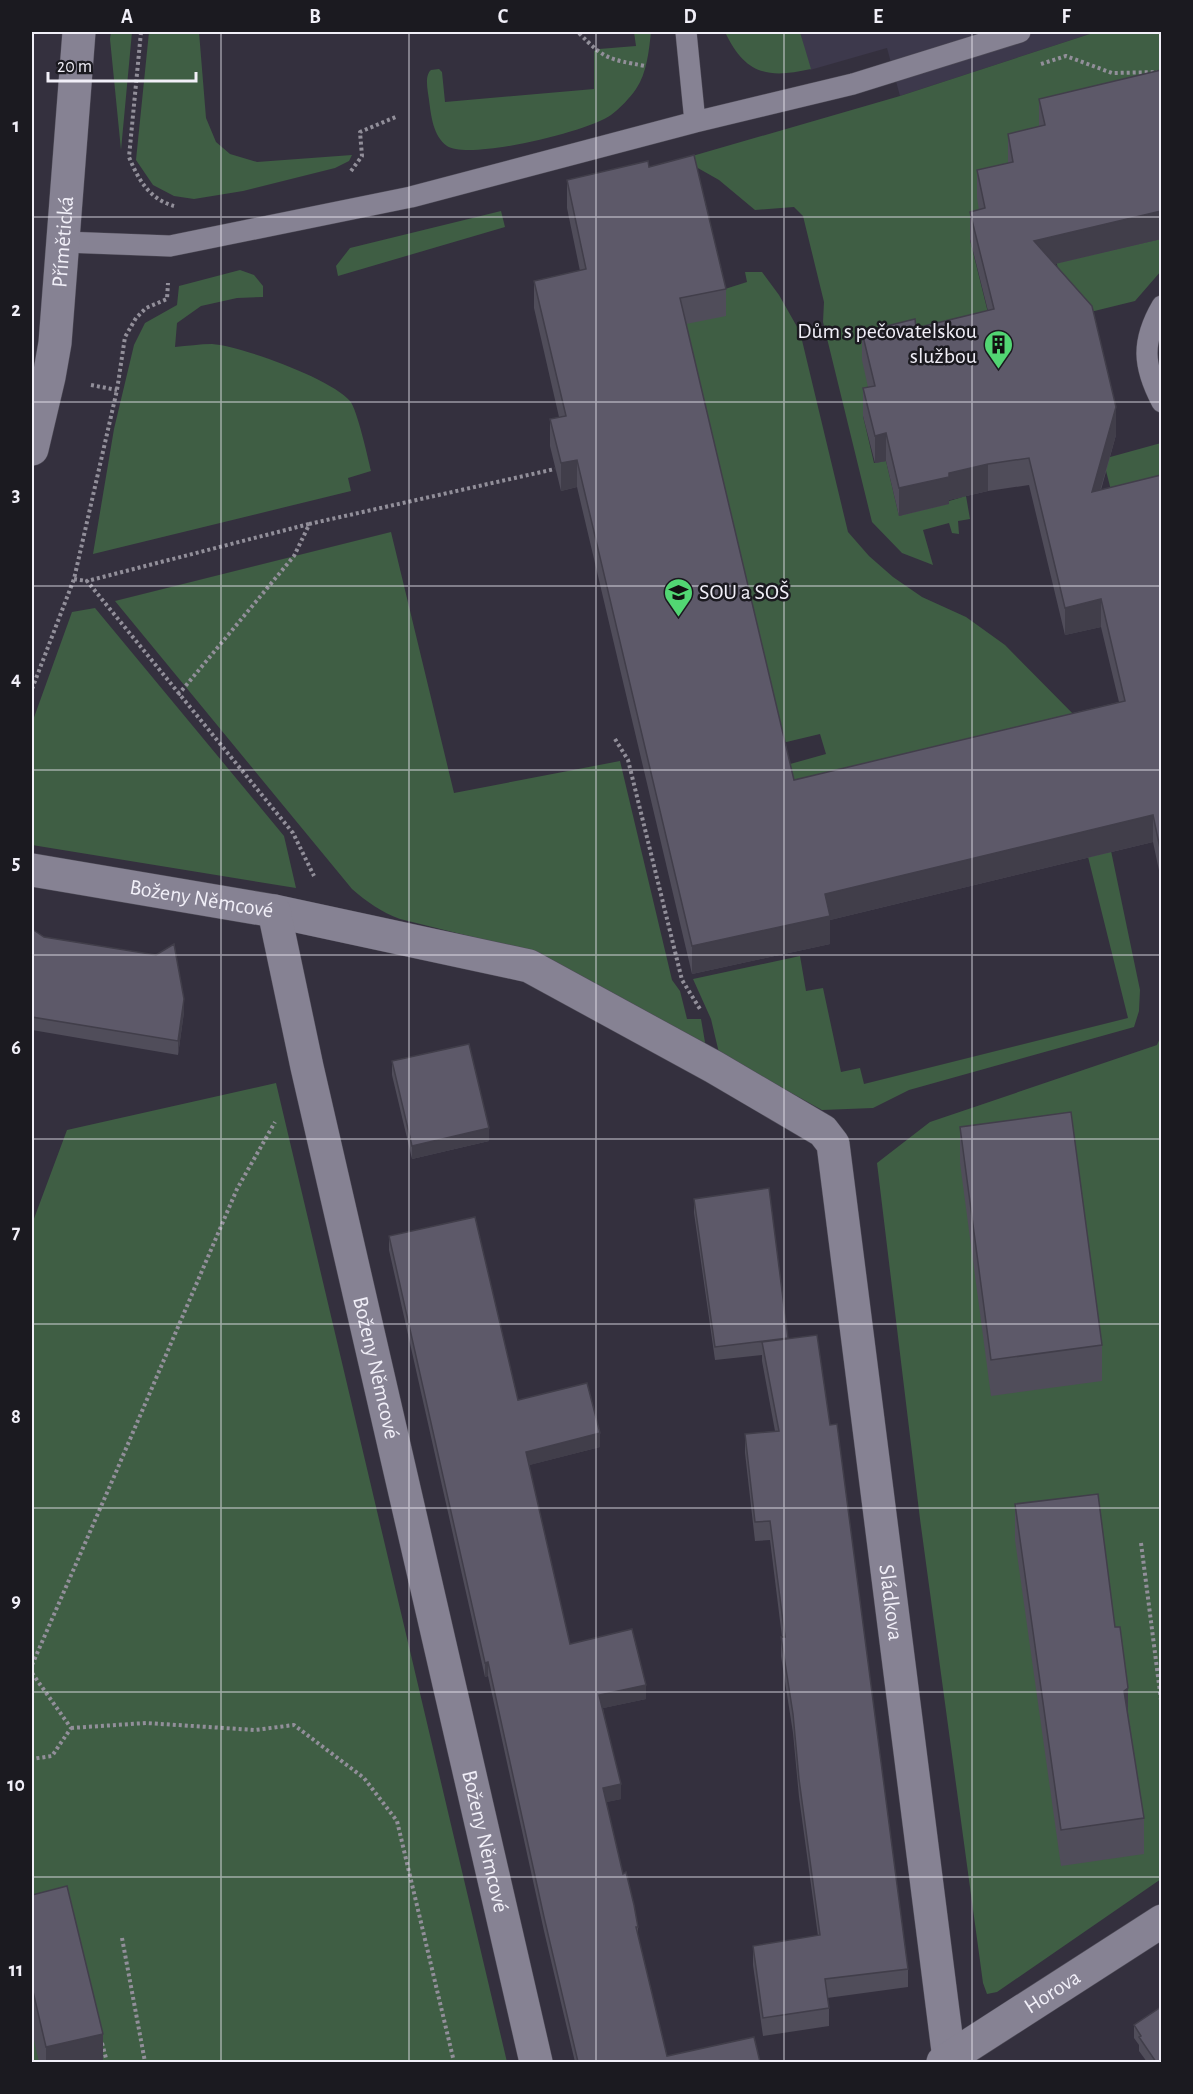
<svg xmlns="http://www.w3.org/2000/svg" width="1193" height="2094" font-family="'Alegreya Sans',sans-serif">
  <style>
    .built { fill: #3d394c }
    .green { fill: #3f5e44 }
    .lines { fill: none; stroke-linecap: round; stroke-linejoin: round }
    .lane-casing { stroke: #4f4c58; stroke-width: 22 }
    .street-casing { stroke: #4f4c58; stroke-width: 34 }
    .secondary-casing { stroke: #4f4c58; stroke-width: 34 }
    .path { stroke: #928f9a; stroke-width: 4; stroke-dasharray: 3 3; stroke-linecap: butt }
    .lane { stroke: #868293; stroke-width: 21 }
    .street { stroke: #868293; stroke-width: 33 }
    .secondary { stroke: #868293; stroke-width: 33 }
    .path-bridge { stroke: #928f9a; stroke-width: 4; stroke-dasharray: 3 3; stroke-linecap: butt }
    .wall { fill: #504d5a }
    .shaded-wall { fill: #413e4a }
    .building { fill: #5d5969; stroke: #413e4a; stroke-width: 1.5 }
    .grid { fill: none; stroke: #f1eff8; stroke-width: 1.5; stroke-opacity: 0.55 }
    .labels { text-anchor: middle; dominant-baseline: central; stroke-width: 5; stroke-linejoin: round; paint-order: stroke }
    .street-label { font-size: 22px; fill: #f1eff8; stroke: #1b1a20 }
    .poi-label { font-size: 22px; fill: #f1eff8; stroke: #1b1a20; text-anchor: end }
    .neatline { fill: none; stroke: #f1eff8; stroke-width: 2 }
    .grid-label { font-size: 20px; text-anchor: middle; font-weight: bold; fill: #f1eff8 }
  </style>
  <rect width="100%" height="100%" fill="#34303e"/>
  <path class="built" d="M 800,32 L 1096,32 L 900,96 L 887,48 L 810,70 Z"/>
  <path class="green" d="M 111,32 L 132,32 L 121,150 L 110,39 Z
    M 149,32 L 199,32 L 206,118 L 216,142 L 230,154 L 257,162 L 352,155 L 349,161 L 335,168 L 243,191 L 194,199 L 174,196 L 153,185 L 136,160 Z
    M 634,32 L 651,32 C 649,50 647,73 636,89 C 630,98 619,109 611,115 C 590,131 469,161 447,146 C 433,136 431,115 429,100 C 428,91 424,76 431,70 L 439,69 L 442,72 L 445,102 L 594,89 L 594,51 L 599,49 L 636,46 Z
    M 725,32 L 800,32 L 811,69 C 767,79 745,74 725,32 Z
    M 1096,32 L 1161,32 L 1161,48 L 1159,49 L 1162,61 L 1161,98 L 1013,189 L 985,236 L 970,240 L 994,337 L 875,414 L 863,416 L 874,463 L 886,461 L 899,516 L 966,496 L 970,519 L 958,521 L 959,534 L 952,533 L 949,523 L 923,530 L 933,565 L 902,553 L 872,522 L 823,322 L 824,302 L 803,216 L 794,207 L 755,210 L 719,180 L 682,159 L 900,96 Z
    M 501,211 L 505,227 L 338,276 L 336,266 L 350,248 Z
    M 1049,232 L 1095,254 L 1161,239 L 1161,271 L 1135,301 L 1070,317 Z
    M 240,270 L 254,275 L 263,286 L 263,297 L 237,298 L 201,306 L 177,323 L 175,347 C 187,346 200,344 212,344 C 241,346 332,379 350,401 C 357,409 368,458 371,471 L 348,478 L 351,491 L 93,554 L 114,429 L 134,345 L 145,323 L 177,305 L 179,286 Z
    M 745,272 L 762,272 L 779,295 L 800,332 L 848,532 L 869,556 L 893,577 L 922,597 L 966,617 L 1005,645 L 1085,726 L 1140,990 L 1139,1011 L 1134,1027 L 909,1090 L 873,1108 L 822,1110 L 719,1053 L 711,1019 L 693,979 L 800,956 L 806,991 L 823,988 L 841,1072 L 860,1068 L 864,1084 L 1128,1018 L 1060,744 L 793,808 L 783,766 L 826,754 L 820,734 L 778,744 L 680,325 L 725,289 L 747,282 Z
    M 1161,443 L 1161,503 L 1124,541 L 1103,459 Z
    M 391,532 L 454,793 L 620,761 L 672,980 L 680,991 L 687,1019 L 701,1019 L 706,1048 L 529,951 L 400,919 C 381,912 367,902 352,889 L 115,601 Z
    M 95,608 L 284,836 L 296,888 L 32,845 L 32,723 L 72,612 Z
    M 1161,1036 L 1161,1879 L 997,1992 L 987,1994 L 983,1983 L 920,1519 L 877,1163 L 930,1122 L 1157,1045 Z
    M 276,1083 L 507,2062 L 32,2062 L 32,1224 L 67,1130 Z"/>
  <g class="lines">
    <defs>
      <path id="lane" d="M 686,32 L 695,122
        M 64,242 L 170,246 L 411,197 L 695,122 L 853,84 L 1020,32
        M 1162,306 C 1141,342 1143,366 1162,402"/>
      <g id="street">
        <path id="s1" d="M 32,870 L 274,911 L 529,966 L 714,1067 L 823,1131 L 833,1144 L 949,2059"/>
        <path id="s2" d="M 274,911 L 307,1067 L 536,2062"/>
        <path id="s3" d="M 943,2062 L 1162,1921"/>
      </g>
      <g id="secondary">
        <path id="s4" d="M 32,449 L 49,377 L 55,343 L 79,32"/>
      </g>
    </defs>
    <use href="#lane" class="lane-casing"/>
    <use href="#street" class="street-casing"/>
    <use href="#secondary" class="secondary-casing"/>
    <path class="path" d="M 141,32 L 129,157 C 138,179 149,199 174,206
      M 579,33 C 605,60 609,59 645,66
      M 1041,64 L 1066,56 L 1112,73 L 1162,72
      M 351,171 L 362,156 L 360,132 L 398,116
      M 91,385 L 117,390
      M 309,524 L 87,581 L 293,833 L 314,876
      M 74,579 L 87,581
      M 32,689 L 74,579 L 117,390 L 125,337 L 136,318 L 146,308 L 167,299 L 168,283
      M 178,695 L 294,556 L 309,525
      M 615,739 L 628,760 L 682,980 L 700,1009
      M 1141,1543 L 1162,1708
      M 32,1665 L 116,1472 L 237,1189 L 275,1122
      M 32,1673 L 71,1728 L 52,1756 L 32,1759
      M 71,1728 L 146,1723 L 255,1730 L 294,1725 L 364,1778 L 397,1821 L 454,2062
      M 122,1938 L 145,2062
      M 102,2043 L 107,2062"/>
    <use href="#lane" class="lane"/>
    <use href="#street" class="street"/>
    <use href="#secondary" class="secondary"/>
    <path class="path-bridge" d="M 309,524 L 555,469"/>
  </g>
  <path class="wall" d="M 1161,70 L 1161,239 L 1054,264 L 1116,435 L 1101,490 L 1161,475 L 1161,880 L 1153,842 L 830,920 L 830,944 L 692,974 L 577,487 L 561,491 L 550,446 L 550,419 L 559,417 L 534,308 L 534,281 L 580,271 L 567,208 L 567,180 L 649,167 L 726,289 L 726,316 L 686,324 L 794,780 L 1119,702 L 1101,627 L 1065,635 L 1029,485 L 988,491 L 949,500 L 949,504 L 899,516 L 886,461 L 875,463 L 863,416 L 863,388 L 868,387 L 862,360 L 862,332 L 916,328 L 988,311 L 970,239 L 970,212 L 979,210 L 977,198 L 977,170 L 1008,163 L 1008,134 L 1039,127 L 1039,99 Z
    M 32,929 L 44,937 L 184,1012 L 178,1055 L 32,1030 Z
    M 392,1061 L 489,1141 L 412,1159 L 392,1075 Z
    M 960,1127 L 1102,1345 L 1102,1381 L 991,1396 L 960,1163 Z
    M 694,1199 L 788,1339 L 908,1969 L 908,1987 L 827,1998 L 829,2008 L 829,2026 L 763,2036 L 753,1965 L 753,1946 L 818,1936 L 799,1797 L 793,1733 L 781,1656 L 781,1637 L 782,1637 L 770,1540 L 755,1541 L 745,1453 L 745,1434 L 775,1431 L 762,1361 L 762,1355 L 715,1360 L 694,1213 Z
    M 389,1236 L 518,1400 L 600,1447 L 529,1465 L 570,1644 L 646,1699 L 603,1708 L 621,1799 L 606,1802 L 623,1874 L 638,1927 L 638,1937 L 667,2056 L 760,2062 L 575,2062 L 544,1931 L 488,1676 L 485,1677 L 389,1250 Z
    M 1015,1504 L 1115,1627 L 1144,1818 L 1144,1854 L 1061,1866 L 1015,1540 Z
    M 32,1895 L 103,2062 L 39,2062 L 32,2032 Z
    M 1134,2025 L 1161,2062 L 1147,2062 L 1139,2051 L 1139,2045 L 1134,2038 Z"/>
  <path class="shaded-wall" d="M 1161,211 L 1161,239 L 1034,269 L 1034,241 Z
    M 1116,407 L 1116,435 L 1092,519 L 1092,492 Z
    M 886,433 L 886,461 L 875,463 L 875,436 Z
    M 577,460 L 577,487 L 561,491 L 561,463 Z
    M 988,464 L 988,491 L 949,500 L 949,473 Z
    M 949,477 L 949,504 L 899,516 L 899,488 Z
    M 1101,599 L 1101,627 L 1065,635 L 1065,608 Z
    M 1153,815 L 1153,842 L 830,920 L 830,944 L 692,974 L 692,946 L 825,894 Z
    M 184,999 L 184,1012 L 178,1055 L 178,1041 Z
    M 489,1128 L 489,1141 L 412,1159 L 412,1146 Z
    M 600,1433 L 600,1447 L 526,1466 L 526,1452 Z
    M 488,1662 L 488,1676 L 485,1677 L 485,1663 Z
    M 646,1685 L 646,1699 L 599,1709 L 599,1695 Z
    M 1128,1688 L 1128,1724 L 1124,1691 Z
    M 621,1784 L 621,1799 L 603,1803 L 603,1788 Z
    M 103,2034 L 103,2062 L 46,2062 L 46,2047 Z"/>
  <path class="building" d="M 1161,70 L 1161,211 L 1034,241 L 1092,306 L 1116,407 L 1092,492 L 1161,475 L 1161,853 L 1153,815 L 825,894 L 830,916 L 692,946 L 577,460 L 561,463 L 550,419 L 566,416 L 534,281 L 586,269 L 567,180 L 648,161 L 649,167 L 694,155 L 726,289 L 680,298 L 794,780 L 1125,701 L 1101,599 L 1065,608 L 1029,458 L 988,464 L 949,473 L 949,477 L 899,488 L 886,433 L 875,436 L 863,388 L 875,386 L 862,332 L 915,319 L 916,328 L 994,309 L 970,212 L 985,208 L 977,170 L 1013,162 L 1008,134 L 1045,125 L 1039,99 Z
    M 32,929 L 44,937 L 156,955 L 174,944 L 184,999 L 178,1041 L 32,1017 Z
    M 469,1044 L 489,1128 L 412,1146 L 392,1061 Z
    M 1071,1112 L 1102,1345 L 991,1360 L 960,1127 Z
    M 769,1188 L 788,1338 L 715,1347 L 694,1199 Z
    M 475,1217 L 518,1400 L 587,1383 L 600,1433 L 526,1452 L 570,1644 L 632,1629 L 646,1685 L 599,1695 L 621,1784 L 603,1788 L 623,1874 L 626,1872 L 634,1905 L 638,1927 L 636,1927 L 667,2056 L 754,2037 L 760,2062 L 578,2062 L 544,1917 L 488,1662 L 485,1663 L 389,1236 Z
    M 817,1335 L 830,1425 L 837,1424 L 908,1969 L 825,1979 L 829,2008 L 763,2018 L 753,1946 L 820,1935 L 799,1779 L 793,1714 L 781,1637 L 785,1637 L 770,1521 L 755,1522 L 745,1434 L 779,1431 L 762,1342 Z
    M 1098,1494 L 1115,1627 L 1120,1627 L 1128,1688 L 1124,1691 L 1144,1818 L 1061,1830 L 1015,1504 Z
    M 67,1886 L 103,2034 L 46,2047 L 32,1987 L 32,1895 Z
    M 1161,2007 L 1161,2062 L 1156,2062 L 1139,2037 L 1141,2036 L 1134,2025 Z"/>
  <path class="grid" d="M 221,32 L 221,2062M 409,32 L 409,2062M 596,32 L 596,2062M 784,32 L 784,2062M 972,32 L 972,2062M 32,217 L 1162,217M 32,402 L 1162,402M 32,586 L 1162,586M 32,770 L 1162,770M 32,955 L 1162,955M 32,1139 L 1162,1139M 32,1324 L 1162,1324M 32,1508 L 1162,1508M 32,1692 L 1162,1692M 32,1877 L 1162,1877"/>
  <defs>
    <symbol id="building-pin" viewBox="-11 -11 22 30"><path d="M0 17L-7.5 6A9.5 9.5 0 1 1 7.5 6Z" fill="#52d673" stroke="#1b1a20"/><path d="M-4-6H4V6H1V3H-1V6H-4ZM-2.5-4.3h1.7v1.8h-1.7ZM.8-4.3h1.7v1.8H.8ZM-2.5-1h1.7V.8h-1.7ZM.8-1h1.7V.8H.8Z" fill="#111"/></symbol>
    <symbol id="university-pin" viewBox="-11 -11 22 30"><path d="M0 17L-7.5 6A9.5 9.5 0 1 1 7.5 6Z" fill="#52d673" stroke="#1b1a20"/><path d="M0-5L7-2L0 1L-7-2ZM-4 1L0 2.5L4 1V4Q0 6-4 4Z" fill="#111"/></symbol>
  </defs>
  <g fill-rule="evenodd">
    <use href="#building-pin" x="982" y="328" width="33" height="45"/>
    <use href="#university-pin" x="662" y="576" width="33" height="45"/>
  </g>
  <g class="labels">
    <g class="street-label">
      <text stroke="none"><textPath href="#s4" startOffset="210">Přímětická</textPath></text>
      <text stroke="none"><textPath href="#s1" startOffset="172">Boženy Němcové</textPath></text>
      <text stroke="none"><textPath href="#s2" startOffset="468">Boženy Němcové</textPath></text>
      <text stroke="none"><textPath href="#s1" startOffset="1322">Sládkova</textPath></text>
      <text stroke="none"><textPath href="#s2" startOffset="954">Boženy Němcové</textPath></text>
      <text stroke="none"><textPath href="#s3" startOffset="130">Horova</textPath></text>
    </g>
    <g class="poi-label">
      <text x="977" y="331">Dům s pečovatelskou<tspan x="977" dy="25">službou</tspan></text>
      <text x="699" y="592" text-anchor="start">SOU a SOŠ</text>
    </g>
  </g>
  <rect width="1193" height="2094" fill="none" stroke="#1b1a20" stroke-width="66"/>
  <path d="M48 72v9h148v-9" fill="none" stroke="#f1eff8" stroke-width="3"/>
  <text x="57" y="72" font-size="18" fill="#f1eff8" stroke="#1b1a20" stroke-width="4.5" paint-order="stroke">20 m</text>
  <rect x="33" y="33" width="1127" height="2028" class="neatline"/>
  <g class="grid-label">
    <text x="127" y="23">A</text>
    <text x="315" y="23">B</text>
    <text x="503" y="23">C</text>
    <text x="690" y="23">D</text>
    <text x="878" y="23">E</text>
    <text x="1066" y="23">F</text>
    <text x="16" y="132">1</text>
    <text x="16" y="316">2</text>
    <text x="16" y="501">3</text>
    <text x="16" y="685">4</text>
    <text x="16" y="869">5</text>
    <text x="16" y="1054">6</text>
    <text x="16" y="1238">7</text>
    <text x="16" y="1423">8</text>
    <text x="16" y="1607">9</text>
    <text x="16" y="1791">10</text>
    <text x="16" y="1976">11</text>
  </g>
</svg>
